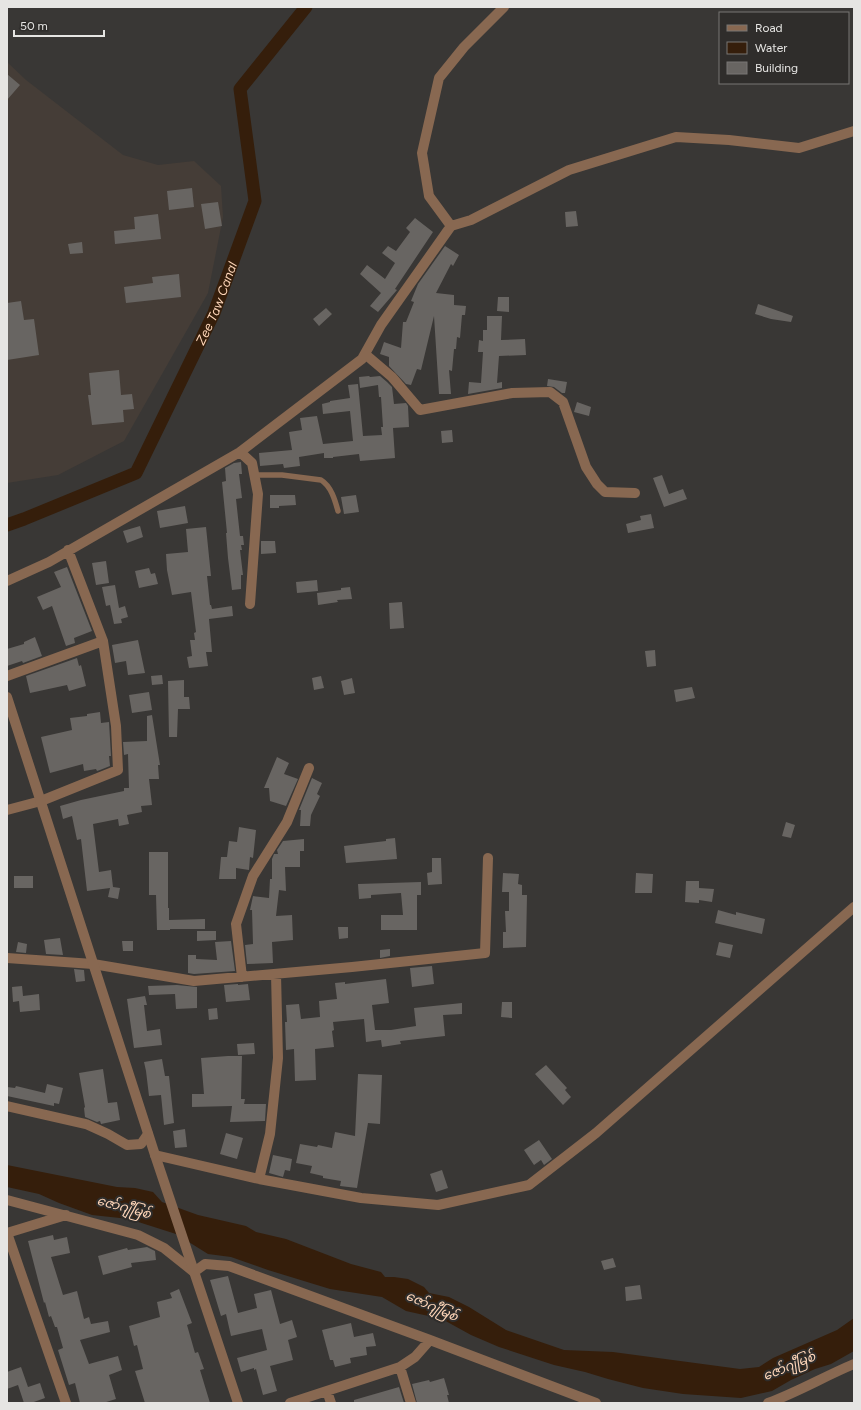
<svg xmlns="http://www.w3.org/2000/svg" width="861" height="1410" font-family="Figtree,'Noto Sans Myanmar',sans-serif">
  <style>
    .built { fill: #453d37 }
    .water { fill: #351e0b }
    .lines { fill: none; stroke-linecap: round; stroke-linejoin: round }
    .canal { stroke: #351e0b; stroke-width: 13 }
    .building { fill: #686562 }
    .service { stroke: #886851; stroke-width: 5.5 }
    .minor { stroke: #886851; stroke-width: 10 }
    .tertiary { stroke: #886851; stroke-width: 10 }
    .labels { text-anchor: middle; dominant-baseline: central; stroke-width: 4; stroke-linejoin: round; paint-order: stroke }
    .water-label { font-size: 13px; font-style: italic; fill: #fed6b9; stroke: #2f2d2b }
  </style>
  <rect width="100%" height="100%" fill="#393735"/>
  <path class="built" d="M 7,62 L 26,80 L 123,155 L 158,165 L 194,161 L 221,186 L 223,217 L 208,293 L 124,441 L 58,475 L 7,483 Z"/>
  <path class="water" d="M 7,1165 L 117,1187 L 135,1188 L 153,1192 L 162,1202 L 198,1215 L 246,1226 L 256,1232 L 286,1239 L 351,1264 L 381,1272 L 385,1277 L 394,1277 L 408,1279 L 424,1287 L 429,1293 L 449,1297 L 469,1307 L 506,1330 L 564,1350 L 613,1352 L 740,1369 L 759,1367 L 773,1358 L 837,1330 L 854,1318 L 854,1351 L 831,1364 L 815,1369 L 791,1380 L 772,1391 L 741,1398 L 683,1394 L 643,1388 L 608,1379 L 585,1372 L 554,1365 L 499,1347 L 471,1335 L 442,1319 L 406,1311 L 382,1297 L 330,1289 L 268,1270 L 231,1257 L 208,1254 L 176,1234 L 129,1219 L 92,1215 L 59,1203 L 39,1194 L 7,1187 Z"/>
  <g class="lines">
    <path class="canal" id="s1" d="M 7,525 L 24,519 L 136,473 L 214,313 L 255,201 L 240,89 L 306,7"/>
  </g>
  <path class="building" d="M 7,74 L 20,85 L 7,100 Z
    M 192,188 L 194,207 L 169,210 L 167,191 Z
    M 218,202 L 222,226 L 205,229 L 201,204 Z
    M 576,211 L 578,226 L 566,227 L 565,212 Z
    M 158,214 L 161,239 L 115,244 L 114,231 L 135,229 L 134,217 Z
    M 415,218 L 433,232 L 395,289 L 397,290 L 378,312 L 370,306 L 381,293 L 360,274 L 367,265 L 385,279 L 395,263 L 382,253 L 388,246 L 396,251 L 410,232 L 406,228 Z
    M 82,242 L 83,253 L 70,254 L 68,244 Z
    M 445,246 L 459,255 L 453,266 L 451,264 L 436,293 L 454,295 L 454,305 L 466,306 L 465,315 L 462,315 L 460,338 L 457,337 L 456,349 L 454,349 L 452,371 L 449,370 L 451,394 L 439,394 L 434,316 L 421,370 L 417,369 L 411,385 L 406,384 L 389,366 L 389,357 L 380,354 L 384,342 L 401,348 L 403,322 L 406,322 L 414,302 L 411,301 L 418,284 Z
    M 179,274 L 181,297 L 126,303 L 124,287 L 153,283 L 152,277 Z
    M 498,297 L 509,297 L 509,312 L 497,311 Z
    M 21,301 L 24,320 L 34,319 L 39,355 L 7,360 L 7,303 Z
    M 758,304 L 793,316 L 791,322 L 771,319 L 755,314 Z
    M 326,308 L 332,314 L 319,326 L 313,319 Z
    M 487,316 L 502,316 L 501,340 L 525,339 L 526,355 L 499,356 L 497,383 L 502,382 L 502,388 L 468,394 L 469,382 L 481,383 L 483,352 L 478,352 L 479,340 L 483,341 L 483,330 L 487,330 Z
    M 119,370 L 121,395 L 132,394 L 134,409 L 123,410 L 124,422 L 92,425 L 88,395 L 91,395 L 89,373 Z
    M 369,376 L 370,377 L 380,376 L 387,382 L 392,387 L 394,404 L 406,403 L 408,406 L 409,427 L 393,428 L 395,458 L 360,461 L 359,454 L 333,457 L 333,458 L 324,458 L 324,453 L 299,457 L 300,466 L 284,468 L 283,464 L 260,466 L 259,453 L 292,450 L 289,432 L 302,430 L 300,418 L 317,416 L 323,444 L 353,441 L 350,411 L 323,414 L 322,404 L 330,402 L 330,401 L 350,398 L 348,385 L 358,384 L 363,436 L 382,435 L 381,427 L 383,427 L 381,397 L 379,397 L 378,385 L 360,388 L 359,377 Z
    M 548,379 L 567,382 L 565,393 L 562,393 L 554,387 L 547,386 Z
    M 577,402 L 591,407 L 589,416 L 574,412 Z
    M 452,430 L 453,442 L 442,443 L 441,431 Z
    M 241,462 L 242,474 L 239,474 L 242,498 L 236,499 L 240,536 L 243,536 L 244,545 L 241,545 L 242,550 L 240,550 L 243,575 L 241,575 L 241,589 L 232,590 L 228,558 L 226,533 L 227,533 L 222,482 L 226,481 L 225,468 L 234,463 Z
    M 662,475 L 669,494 L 683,489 L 687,499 L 664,507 L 653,478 Z
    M 270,495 L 295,495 L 296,505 L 279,506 L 279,508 L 270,508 Z
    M 356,495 L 359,512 L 344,514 L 341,497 Z
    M 185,506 L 188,523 L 160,528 L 157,511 Z
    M 651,514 L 654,528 L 628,533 L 626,524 L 641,520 L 640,516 Z
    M 140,526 L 143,537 L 127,543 L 123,531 Z
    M 206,527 L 211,576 L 207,576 L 210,605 L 211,605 L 212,609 L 232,606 L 233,616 L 209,619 L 212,652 L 206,652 L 208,666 L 189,668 L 187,657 L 192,656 L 190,640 L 195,640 L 194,633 L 196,632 L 191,592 L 172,595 L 167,570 L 166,554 L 188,552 L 186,529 Z
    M 261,541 L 275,541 L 276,553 L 261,554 Z
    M 106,561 L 109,583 L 96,585 L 92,563 Z
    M 67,567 L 92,631 L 74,638 L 75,643 L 66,646 L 52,606 L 43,610 L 37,597 L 61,587 L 54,572 Z
    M 149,568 L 151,574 L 155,573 L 158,584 L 139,588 L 135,571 Z
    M 317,580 L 318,591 L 297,593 L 296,582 Z
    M 115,585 L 119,608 L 125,606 L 128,617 L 121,619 L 122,623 L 114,624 L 110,605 L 106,606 L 102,587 Z
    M 350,587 L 352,599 L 337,600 L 338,602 L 318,605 L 317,593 L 341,590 L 341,588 Z
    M 402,602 L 404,628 L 390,629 L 389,603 Z
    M 35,637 L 42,656 L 23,663 L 22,661 L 7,666 L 7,649 L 24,644 L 24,642 Z
    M 138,640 L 145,673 L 128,675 L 126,661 L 115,663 L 112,645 Z
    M 655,650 L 656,666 L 647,667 L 645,651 Z
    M 77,658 L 79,666 L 81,665 L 86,686 L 69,691 L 67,685 L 30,693 L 26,676 Z
    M 162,675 L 163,684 L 152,685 L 151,676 Z
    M 321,676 L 324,688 L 314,690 L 312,678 Z
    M 352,678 L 355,693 L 344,695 L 341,681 Z
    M 184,680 L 184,697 L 189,697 L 190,709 L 178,709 L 177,737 L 169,737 L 168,681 Z
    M 692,687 L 695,698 L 676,702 L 674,690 Z
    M 149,692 L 152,710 L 132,713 L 129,695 Z
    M 100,712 L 101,723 L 109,722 L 111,756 L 109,756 L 110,766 L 100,770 L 97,771 L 96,769 L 84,771 L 83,764 L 50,773 L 41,737 L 72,730 L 70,718 L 87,716 L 87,714 Z
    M 152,715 L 160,765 L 158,765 L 159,779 L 149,779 L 152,805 L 141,806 L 142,812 L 127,815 L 129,824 L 119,826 L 118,819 L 93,824 L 99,872 L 111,870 L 113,887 L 120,888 L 118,899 L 108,897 L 110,888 L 87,891 L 81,839 L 77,840 L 72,816 L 63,819 L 60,806 L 81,800 L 124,791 L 124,788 L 129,788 L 128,754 L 124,755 L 123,742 L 147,741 L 147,716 Z
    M 277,757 L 289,763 L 284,774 L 298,779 L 286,806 L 270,801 L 269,788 L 264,788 Z
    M 312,778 L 322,783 L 317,794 L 320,796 L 311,815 L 310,826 L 300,826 L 301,810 L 299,810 Z
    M 786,822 L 795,825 L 791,838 L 782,836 Z
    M 239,827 L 256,830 L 253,858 L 250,857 L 249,870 L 236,868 L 236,879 L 219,879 L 221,857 L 227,857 L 229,841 L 237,842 Z
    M 395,838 L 397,859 L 346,863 L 344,846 L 386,841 L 386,839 Z
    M 304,839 L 304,851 L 300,851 L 300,867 L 285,867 L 286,891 L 279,890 L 276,916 L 292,915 L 293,940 L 272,942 L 273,963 L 247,964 L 245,945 L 253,944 L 252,910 L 250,910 L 253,896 L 269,898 L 270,879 L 272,879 L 272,859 L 274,854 L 278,854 L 277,850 L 283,841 Z
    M 149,852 L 168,852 L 168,908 L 169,908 L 169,920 L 205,919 L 205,929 L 170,929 L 170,930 L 157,930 L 156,895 L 149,895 Z
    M 432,858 L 441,858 L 442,884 L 428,885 L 427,873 L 432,872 Z
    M 503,873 L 519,874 L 518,884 L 522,885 L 522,895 L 527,895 L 526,947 L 503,948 L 503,932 L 506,932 L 505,911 L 509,911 L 509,892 L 502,892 Z
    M 636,873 L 653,874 L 652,893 L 635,893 Z
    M 14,876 L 33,876 L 33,888 L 14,888 Z
    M 686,881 L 699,881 L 699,888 L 714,889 L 712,902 L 699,900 L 699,903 L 685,902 Z
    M 421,882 L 421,895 L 417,895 L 417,930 L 381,930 L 381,915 L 403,915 L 401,893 L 371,895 L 371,898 L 359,899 L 358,884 Z
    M 718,910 L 736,915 L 736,912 L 765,919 L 762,934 L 715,923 Z
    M 338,927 L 348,927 L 348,938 L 339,939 Z
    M 197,931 L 216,931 L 216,940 L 197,941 Z
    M 60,938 L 63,955 L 46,954 L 44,940 Z
    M 122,941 L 133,941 L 133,951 L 123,951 Z
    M 231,941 L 235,971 L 194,974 L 188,973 L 188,955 L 196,955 L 196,959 L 217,960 L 215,942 Z
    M 18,942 L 27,944 L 26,953 L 16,952 Z
    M 719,942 L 733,945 L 730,958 L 716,955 Z
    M 390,949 L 390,956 L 380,958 L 380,950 Z
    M 432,966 L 434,984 L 412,987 L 410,968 Z
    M 74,969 L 84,970 L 85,981 L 76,982 Z
    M 386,979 L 389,1003 L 372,1005 L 375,1030 L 391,1030 L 416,1026 L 414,1008 L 462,1003 L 462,1014 L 443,1015 L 445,1036 L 400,1041 L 401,1044 L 382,1047 L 381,1040 L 366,1042 L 364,1019 L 333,1022 L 334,1030 L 332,1031 L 334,1047 L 315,1049 L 316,1080 L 295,1081 L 294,1049 L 286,1050 L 285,1022 L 287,1022 L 286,1005 L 299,1004 L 301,1019 L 320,1017 L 319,1001 L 337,999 L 335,983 L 345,982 L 345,984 Z
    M 238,984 L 238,985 L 248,984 L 250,1000 L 226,1002 L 224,985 Z
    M 177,985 L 197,987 L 197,1008 L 176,1009 L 175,994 L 149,995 L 148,986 Z
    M 22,986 L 23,996 L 39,994 L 40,1010 L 20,1012 L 19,1001 L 13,1002 L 12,987 Z
    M 145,996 L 147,1005 L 144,1005 L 147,1031 L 160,1029 L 162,1045 L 134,1048 L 127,999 Z
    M 502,1002 L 512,1002 L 512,1018 L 501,1017 Z
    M 217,1008 L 218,1019 L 209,1020 L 208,1009 Z
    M 254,1043 L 255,1054 L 238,1055 L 237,1044 Z
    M 228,1056 L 242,1056 L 241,1099 L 245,1099 L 244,1104 L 266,1104 L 265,1121 L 230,1122 L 232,1106 L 192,1107 L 192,1094 L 204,1094 L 201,1058 Z
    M 162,1059 L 165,1076 L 169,1076 L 174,1123 L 164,1125 L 161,1095 L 149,1096 L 146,1071 L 144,1062 Z
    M 546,1065 L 567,1088 L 565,1090 L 571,1097 L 563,1105 L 535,1074 Z
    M 103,1069 L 108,1103 L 117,1102 L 120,1120 L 101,1124 L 100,1121 L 97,1122 L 85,1117 L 84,1108 L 85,1107 L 79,1073 Z
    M 358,1074 L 382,1075 L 380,1124 L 368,1123 L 357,1188 L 340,1186 L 341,1181 L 323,1178 L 323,1176 L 310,1173 L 312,1166 L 296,1163 L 300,1144 L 317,1147 L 318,1145 L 332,1148 L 335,1132 L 355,1136 Z
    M 47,1084 L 63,1088 L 59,1104 L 54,1103 L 54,1106 L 7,1096 L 7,1087 L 15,1088 L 16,1086 L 45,1093 Z
    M 185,1129 L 187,1147 L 175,1148 L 173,1131 Z
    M 226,1133 L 243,1138 L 237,1159 L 220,1154 Z
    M 539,1140 L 552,1159 L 544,1165 L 541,1160 L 534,1165 L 524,1150 Z
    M 273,1155 L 292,1159 L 290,1171 L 285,1170 L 283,1177 L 269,1173 Z
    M 442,1170 L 448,1188 L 436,1192 L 430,1174 Z
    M 53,1235 L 54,1240 L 67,1237 L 70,1253 L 51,1257 L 63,1295 L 77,1291 L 84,1319 L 89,1317 L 91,1324 L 108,1321 L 110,1332 L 80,1340 L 89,1364 L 118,1356 L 122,1370 L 109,1375 L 116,1399 L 103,1403 L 80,1403 L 75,1383 L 69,1385 L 58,1350 L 63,1348 L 57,1327 L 55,1327 L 51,1316 L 49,1317 L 45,1302 L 44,1303 L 28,1241 Z
    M 147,1247 L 155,1251 L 156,1260 L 131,1263 L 132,1267 L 103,1275 L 98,1256 L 127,1248 L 128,1250 Z
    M 613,1258 L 616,1267 L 604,1270 L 601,1261 Z
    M 228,1276 L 238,1313 L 257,1308 L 254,1294 L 271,1290 L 280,1324 L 292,1320 L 297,1337 L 288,1340 L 293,1360 L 270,1366 L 277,1391 L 263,1395 L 256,1369 L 254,1370 L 254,1368 L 241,1372 L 237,1358 L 267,1350 L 262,1329 L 231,1336 L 226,1314 L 221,1316 L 210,1280 Z
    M 640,1285 L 642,1299 L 626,1301 L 625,1287 Z
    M 179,1289 L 192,1323 L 187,1325 L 195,1353 L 198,1352 L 204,1369 L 200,1370 L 210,1403 L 145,1403 L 135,1371 L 143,1369 L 137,1345 L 134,1346 L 129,1326 L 160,1317 L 157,1302 L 172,1298 L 170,1293 Z
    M 351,1323 L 354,1337 L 373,1333 L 376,1346 L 366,1347 L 367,1355 L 350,1358 L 351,1363 L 335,1367 L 333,1360 L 330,1360 L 322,1330 Z
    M 21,1367 L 28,1387 L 40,1383 L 45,1398 L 31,1403 L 24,1403 L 18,1385 L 7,1389 L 7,1372 Z
    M 444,1378 L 449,1395 L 447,1395 L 449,1403 L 417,1403 L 412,1384 L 429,1380 L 430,1382 Z
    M 399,1387 L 404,1403 L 354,1403 L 354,1400 Z"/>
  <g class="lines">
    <path class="service" d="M 254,475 L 282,475 L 321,480 C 331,486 335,500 338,511"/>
    <path class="minor" d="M 451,226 L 429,196 L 422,153 L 439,78 L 464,47 L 504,7
      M 365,354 L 392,377 L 420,410 L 512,393 L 550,392 L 563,402 L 586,467 L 597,484 L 605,492 L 635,493
      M 240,452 L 252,463 L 258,494 L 250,604
      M 7,581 L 49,562 L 240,452 L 362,359 L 381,325 L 451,226 L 471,220 L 569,170 L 676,137 L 729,140 L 799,148 L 854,131
      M 7,676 L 103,641
      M 7,810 L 41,801 L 118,770 L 116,726 L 103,641 L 68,550
      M 7,958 L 93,964 L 194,981 L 352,967 L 485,953 L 488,858
      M 242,977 L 236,924 L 253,876 L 287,822 L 309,768
      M 7,1106 L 86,1124 L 108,1134 L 127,1145 L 141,1144 L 148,1134
      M 155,1155 L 259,1179 L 361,1198 L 438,1205 L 529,1185 L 596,1133 L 854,907
      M 259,1179 L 270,1134 L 278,1058 L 276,974
      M 7,1200 L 138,1235 L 164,1248 L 194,1272 L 205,1264 L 229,1266 L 430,1340 L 596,1403
      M 7,1233 L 66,1403
      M 7,1233 L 66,1215
      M 400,1367 L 411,1403
      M 327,1391 L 331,1403
      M 290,1403 L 400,1367 L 415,1357 L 430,1340
      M 768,1403 C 798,1392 825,1376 854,1364"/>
    <path class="tertiary" d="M 7,697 L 155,1155 L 238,1403"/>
  </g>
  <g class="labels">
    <g class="water-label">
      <text stroke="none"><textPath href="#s1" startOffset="327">Zee Taw Canal</textPath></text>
      <text transform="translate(124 1207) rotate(15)">ဇော်ဂျီမြစ်</text>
      <text transform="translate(432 1306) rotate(24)">ဇော်ဂျီမြစ်</text>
      <text transform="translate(789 1366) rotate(-22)">ဇော်ဂျီမြစ်</text>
    </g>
  </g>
  <rect width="861" height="1410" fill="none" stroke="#e6e5e3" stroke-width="16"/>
  <rect x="719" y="12" width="130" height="72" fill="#2f2d2b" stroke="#787775"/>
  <rect x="727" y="25" width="20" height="6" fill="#886851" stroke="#787775"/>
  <text x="755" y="32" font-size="12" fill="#e6e5e3">Road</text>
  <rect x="727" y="42" width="20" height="12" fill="#351e0b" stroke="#787775"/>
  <text x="755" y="52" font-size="12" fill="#e6e5e3">Water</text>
  <rect x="727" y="62" width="20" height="12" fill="#686562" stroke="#787775"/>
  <text x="755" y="72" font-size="12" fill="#e6e5e3">Building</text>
  <path d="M14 30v6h90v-6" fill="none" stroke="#e6e5e3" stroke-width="2"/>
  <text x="20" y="30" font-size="12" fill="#e6e5e3" stroke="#2f2d2b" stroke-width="3" paint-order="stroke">50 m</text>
</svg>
